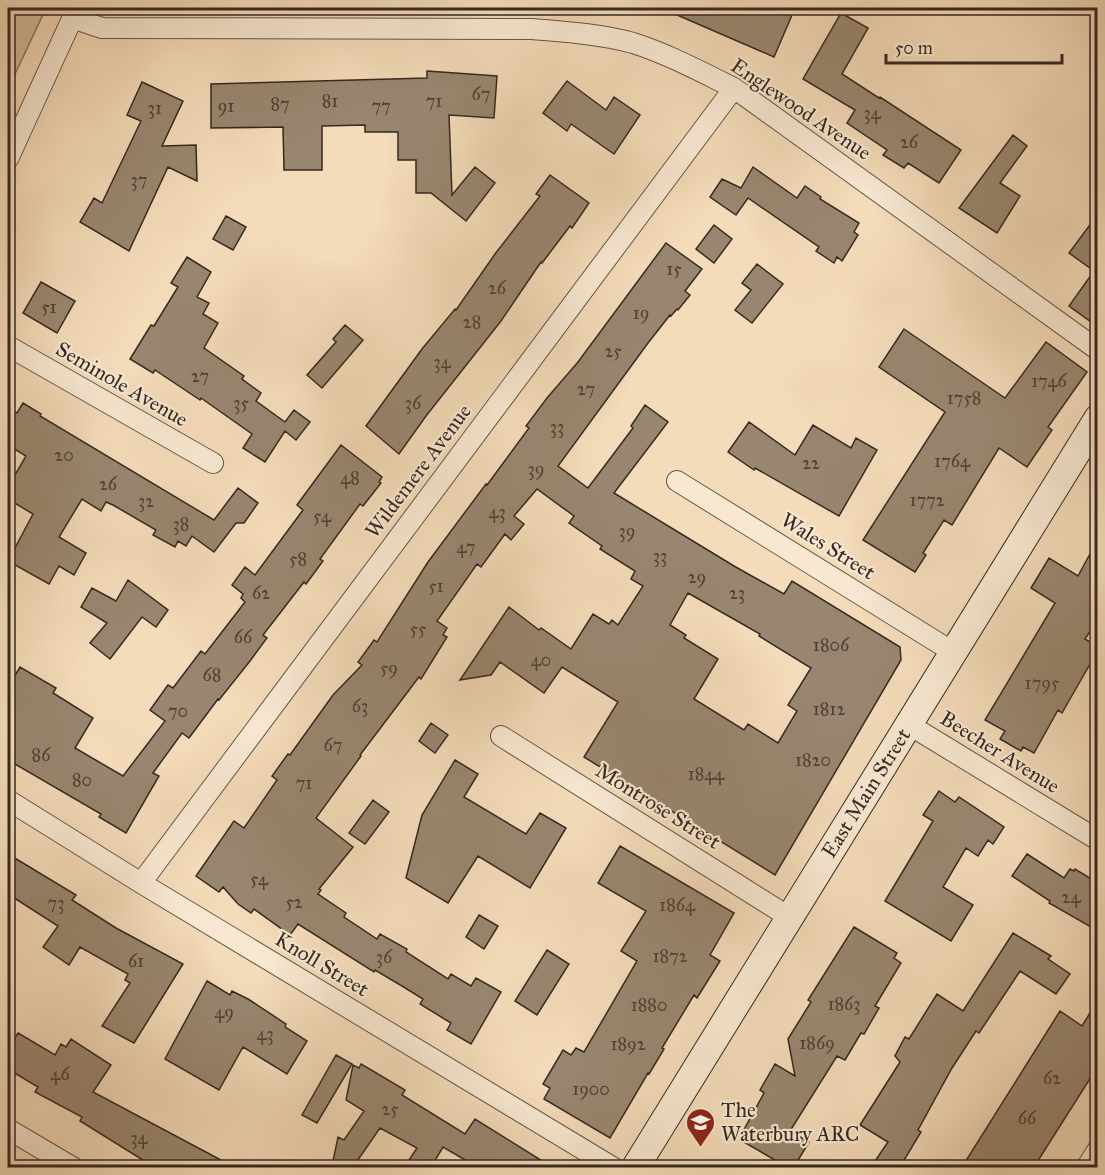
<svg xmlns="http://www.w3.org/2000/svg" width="1105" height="1175" font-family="'IM FELL Great Primer',serif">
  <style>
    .green { fill: #d4bd9f; stroke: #857360; stroke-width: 1.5 }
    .building { fill: #998670; stroke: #362921; stroke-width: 1.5; fill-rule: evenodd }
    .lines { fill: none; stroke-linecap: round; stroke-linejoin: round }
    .minor-casing { stroke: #665647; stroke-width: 22 }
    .secondary-casing { stroke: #362921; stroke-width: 29 }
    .minor { stroke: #f8e8d2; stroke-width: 20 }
    .secondary { stroke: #f8e8d2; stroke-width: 27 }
    .labels { text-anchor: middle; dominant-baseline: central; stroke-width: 4.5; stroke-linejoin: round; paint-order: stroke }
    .number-label { font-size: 18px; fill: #4f4035 }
    .street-label { font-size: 21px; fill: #362921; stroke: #f8e8d2 }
    .poi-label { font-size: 21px; fill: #362921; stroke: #f8e8d2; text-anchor: start }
  </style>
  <rect width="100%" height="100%" fill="#f4dbb9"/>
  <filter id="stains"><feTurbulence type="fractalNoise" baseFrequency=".00333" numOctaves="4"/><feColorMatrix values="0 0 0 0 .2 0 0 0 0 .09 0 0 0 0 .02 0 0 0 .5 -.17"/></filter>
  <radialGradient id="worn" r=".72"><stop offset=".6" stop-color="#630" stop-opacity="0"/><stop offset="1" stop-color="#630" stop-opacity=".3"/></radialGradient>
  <path class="green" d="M 8,8 L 46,8 L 8,89 Z"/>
  <path class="building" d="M 661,8 L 795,8 L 774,57 Z
    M 841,13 L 868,28 L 842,74 L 879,98 L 880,97 L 961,150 L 939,183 L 908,163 L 904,168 L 883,155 L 887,150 L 847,123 L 855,110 L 803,79 Z
    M 427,71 L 497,76 L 494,118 L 449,115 L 452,195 L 475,167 L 495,183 L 466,221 L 431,193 L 416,193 L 416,160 L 398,160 L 398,132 L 365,132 L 365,125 L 322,126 L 322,170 L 284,170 L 283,127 L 211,128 L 211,84 L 427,78 Z
    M 567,81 L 606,110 L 614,97 L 640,115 L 614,154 L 571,124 L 567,131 L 543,113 Z
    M 142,82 L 183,101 L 162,146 L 196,145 L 197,181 L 168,167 L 129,251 L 80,222 L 94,198 L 102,203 L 141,121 L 127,115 Z
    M 1013,135 L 1027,146 L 1000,183 L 1020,196 L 997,233 L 959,208 Z
    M 753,167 L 797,198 L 805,186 L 821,197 L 820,199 L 859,223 L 854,232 L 858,235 L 842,261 L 837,257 L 834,263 L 816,251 L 819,247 L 748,198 L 736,215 L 710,197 L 722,179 L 741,188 Z
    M 550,175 L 589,203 L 572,228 L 570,226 L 542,263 L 541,262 L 501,321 L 426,416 L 399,454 L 366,426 L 422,349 L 455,309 L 456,310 L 495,254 L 540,196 L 536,194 Z
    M 1098,214 L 1098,327 L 1069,306 L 1094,271 L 1069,253 Z
    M 226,216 L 246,227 L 233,250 L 213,239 Z
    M 714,225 L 732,239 L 714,263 L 696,249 Z
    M 666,243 L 702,269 L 685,291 L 690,295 L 678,310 L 677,309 L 671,316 L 670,315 L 648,343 L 558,466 L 588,488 L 633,428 L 631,426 L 645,405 L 668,422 L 614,493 L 734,566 L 784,594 L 792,581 L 900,647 L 901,660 L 775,875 L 584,757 L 618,702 L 562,667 L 544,693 L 500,662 L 491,675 L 460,680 L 509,607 L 539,630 L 541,628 L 571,649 L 593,614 L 609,624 L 612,620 L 618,625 L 643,586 L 631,579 L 635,571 L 600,549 L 602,546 L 569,523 L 574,516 L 537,489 L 514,516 L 524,524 L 511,540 L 505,534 L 481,567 L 477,564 L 437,621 L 447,628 L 443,635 L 447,637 L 421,679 L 419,677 L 360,755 L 361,756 L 316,818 L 353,847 L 319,889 L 321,890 L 318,894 L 346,913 L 344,917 L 377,939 L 380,934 L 407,949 L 406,952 L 448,979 L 451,974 L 471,986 L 476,978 L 501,992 L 471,1044 L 447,1030 L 451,1023 L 420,1004 L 423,999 L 402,986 L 375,970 L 374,972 L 298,924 L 290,935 L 254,909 L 251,913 L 238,904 L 223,887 L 219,892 L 196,876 L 234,821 L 244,828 L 277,780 L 272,776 L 288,754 L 290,755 L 333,695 L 362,665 L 358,662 L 374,640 L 377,642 L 428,562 L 486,484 L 487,485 L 529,428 L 526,426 L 547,398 L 578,362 ZM 688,593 L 760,634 L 759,636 L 811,668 L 788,705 L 797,711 L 778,743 L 748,724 L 744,730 L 694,699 L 718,659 L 684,638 L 686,635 L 670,625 Z
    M 187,257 L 211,272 L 197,297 L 209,303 L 203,314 L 218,323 L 204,348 L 244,376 L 242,379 L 261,393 L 256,401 L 285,422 L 294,410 L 310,422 L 296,440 L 285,431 L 265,462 L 243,448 L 252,434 L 201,398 L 200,400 L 155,370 L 153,373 L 130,359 L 151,325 L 154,326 L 178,287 L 171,283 Z
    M 757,264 L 783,284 L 752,323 L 735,310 L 751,290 L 742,283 Z
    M 41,282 L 75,301 L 57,333 L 23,313 Z
    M 345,325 L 363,340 L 322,388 L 307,375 L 336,342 L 333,339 Z
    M 904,329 L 1005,398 L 1046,342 L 1087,372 L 1048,427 L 1052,430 L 1027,467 L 999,448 L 952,525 L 944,520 L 923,553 L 926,555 L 915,572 L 863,540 L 945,412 L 879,367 Z
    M 23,403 L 41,414 L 40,416 L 214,520 L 238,488 L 258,503 L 244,523 L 236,523 L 214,552 L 192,536 L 186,546 L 178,541 L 175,547 L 153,535 L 156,530 L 113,505 L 106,502 L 101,511 L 82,499 L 59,537 L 86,553 L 74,575 L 59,566 L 49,584 L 8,561 L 33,514 L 8,499 L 8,487 L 26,456 L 8,445 L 8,407 L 17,413 Z
    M 749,422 L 795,455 L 813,425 L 851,448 L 856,438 L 877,450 L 839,516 L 755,468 L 754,470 L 728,452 Z
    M 341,445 L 382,477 L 379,482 L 381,483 L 363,506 L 360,504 L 320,559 L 323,561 L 306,584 L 304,582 L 263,635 L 267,638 L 250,661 L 219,700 L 218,699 L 189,738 L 182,733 L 153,773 L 159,776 L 126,833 L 99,817 L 101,814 L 8,760 L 8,687 L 20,667 L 56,688 L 53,693 L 93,718 L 75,748 L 123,776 L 165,721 L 150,710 L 168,685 L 173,688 L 201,651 L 205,654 L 245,602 L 241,598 L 243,594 L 232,585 L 245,567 L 255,575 L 303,510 L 297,505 Z
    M 1098,539 L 1098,619 L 1085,639 L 1098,647 L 1098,650 L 1062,713 L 1058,710 L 1034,753 L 1023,747 L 1021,751 L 1000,739 L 1005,731 L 985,720 L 1055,603 L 1031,588 L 1049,558 L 1078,576 Z
    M 128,580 L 168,610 L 156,627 L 142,617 L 110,659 L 90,643 L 107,623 L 81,607 L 92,588 L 116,601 Z
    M 431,723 L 448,735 L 435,753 L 419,741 Z
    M 455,760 L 478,774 L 464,797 L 526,834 L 540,813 L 566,828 L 530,888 L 478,856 L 448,903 L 406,878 L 422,815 Z
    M 939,791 L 955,802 L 959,797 L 1004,827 L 993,844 L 988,840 L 978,856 L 966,848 L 943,887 L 973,905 L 951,941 L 885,901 L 933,821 L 923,815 Z
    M 373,800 L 389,812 L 365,844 L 349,833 Z
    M 620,846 L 734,913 L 710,955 L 720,961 L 697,998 L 694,995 L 662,1048 L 664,1049 L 649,1074 L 648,1073 L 610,1138 L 544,1099 L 550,1088 L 543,1084 L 563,1050 L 571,1055 L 576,1048 L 584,1052 L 637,961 L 621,951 L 646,911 L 598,883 Z
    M 8,854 L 76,895 L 72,900 L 116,928 L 183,964 L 134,1043 L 102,1026 L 130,983 L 125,980 L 128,974 L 80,947 L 69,965 L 43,947 L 58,926 L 8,894 Z
    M 1027,854 L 1064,878 L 1070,869 L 1074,871 L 1075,869 L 1098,883 L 1098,931 L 1049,903 L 1050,901 L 1012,876 Z
    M 479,915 L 498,926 L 484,949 L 466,937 Z
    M 854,927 L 897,953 L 894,958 L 901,963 L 875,1006 L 879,1008 L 864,1034 L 861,1033 L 845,1060 L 837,1056 L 790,1131 L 809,1142 L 794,1167 L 787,1167 L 742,1141 L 744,1137 L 741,1135 L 764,1093 L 760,1090 L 775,1064 L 795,1076 L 788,1039 L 811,1002 L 808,1000 Z
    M 1013,933 L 1051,956 L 1048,959 L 1070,974 L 1056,994 L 1020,971 L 979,1033 L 976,1031 L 952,1068 L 918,1130 L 921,1132 L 900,1167 L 871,1167 L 888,1142 L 860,1125 L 900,1062 L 895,1056 L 905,1037 L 909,1039 L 937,994 L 963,1011 Z
    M 547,950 L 569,964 L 537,1015 L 515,1001 Z
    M 207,981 L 230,995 L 232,991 L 248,999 L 286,1024 L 285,1027 L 307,1041 L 287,1074 L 243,1047 L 219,1090 L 165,1059 Z
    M 1098,1000 L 1098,1066 L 1034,1167 L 962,1167 L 1060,1011 L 1082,1026 Z
    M 18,1033 L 55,1055 L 61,1044 L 66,1047 L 71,1039 L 111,1065 L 93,1092 L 234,1167 L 154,1167 L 80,1121 L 82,1117 L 35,1092 L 38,1087 L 8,1069 L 8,1050 Z
    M 336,1055 L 352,1064 L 317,1123 L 302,1115 Z
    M 361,1064 L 405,1090 L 402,1095 L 465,1134 L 475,1119 L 552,1167 L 477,1167 L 443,1147 L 431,1167 L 421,1167 L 409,1160 L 417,1148 L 380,1128 L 353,1167 L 344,1167 L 333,1161 L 338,1137 L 344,1140 L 364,1111 L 346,1100 L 353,1065 L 359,1068 Z"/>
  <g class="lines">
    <defs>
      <path id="minor" d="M 72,18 L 102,28 L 532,29 C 566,32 600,34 633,43 C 668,54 701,72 734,88 L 1098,350
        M 8,159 L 77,8
        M 8,346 L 213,463
        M 677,481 L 953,652
        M 908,724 L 1098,840
        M 501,736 L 789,917
        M 8,800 L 141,883 L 614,1168
        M 141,883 L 734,88
        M 8,1129 L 74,1168
        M 1086,1168 L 1098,1149"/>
      <path id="secondary" d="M 635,1168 L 1098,418"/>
    </defs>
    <use href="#minor" class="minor-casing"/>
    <use href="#secondary" class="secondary-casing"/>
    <use href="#minor" class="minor"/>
    <use href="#secondary" class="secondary"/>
  </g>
  <defs>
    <symbol id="school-pin" viewBox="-11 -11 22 30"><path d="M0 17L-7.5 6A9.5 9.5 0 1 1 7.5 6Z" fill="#8f2418" stroke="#f8e8d2"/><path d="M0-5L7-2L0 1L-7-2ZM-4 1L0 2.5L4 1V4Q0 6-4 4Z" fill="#fff"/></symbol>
  </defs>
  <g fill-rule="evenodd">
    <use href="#school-pin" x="684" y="1106" width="33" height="45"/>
  </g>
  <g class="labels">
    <g class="number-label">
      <text x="481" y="94">67</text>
      <text x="330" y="101">81</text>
      <text x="434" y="101">71</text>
      <text x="280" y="104">87</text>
      <text x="226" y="106">91</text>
      <text x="381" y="106">77</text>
      <text x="155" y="108">31</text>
      <text x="872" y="113">34</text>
      <text x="909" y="142">26</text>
      <text x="139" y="180">37</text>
      <text x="674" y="269">15</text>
      <text x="497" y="288">26</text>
      <text x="49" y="307">51</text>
      <text x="641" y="313">19</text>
      <text x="472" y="322">28</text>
      <text x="613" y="351">25</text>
      <text x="442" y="362">34</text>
      <text x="200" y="376">27</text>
      <text x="1049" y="381">1746</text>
      <text x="586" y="389">27</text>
      <text x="964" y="398">1758</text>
      <text x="241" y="403">35</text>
      <text x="413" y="403">36</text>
      <text x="557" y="427">33</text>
      <text x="64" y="455">20</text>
      <text x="952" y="461">1764</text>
      <text x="811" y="463">22</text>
      <text x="536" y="469">39</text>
      <text x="350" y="478">48</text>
      <text x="108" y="484">26</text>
      <text x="927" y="500">1772</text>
      <text x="146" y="501">32</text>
      <text x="497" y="512">43</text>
      <text x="322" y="516">54</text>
      <text x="181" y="524">38</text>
      <text x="627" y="531">39</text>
      <text x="466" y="547">47</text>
      <text x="660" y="556">33</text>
      <text x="298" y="559">58</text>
      <text x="697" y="577">29</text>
      <text x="436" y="586">51</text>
      <text x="261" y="593">62</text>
      <text x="737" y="593">23</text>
      <text x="418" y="629">55</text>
      <text x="243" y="637">66</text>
      <text x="831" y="645">1806</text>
      <text x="541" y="660">40</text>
      <text x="389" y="668">59</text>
      <text x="212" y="675">68</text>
      <text x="1042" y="683">1795</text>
      <text x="360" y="706">63</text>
      <text x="829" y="709">1812</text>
      <text x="178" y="711">70</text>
      <text x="333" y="745">67</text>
      <text x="41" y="755">86</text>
      <text x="813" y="760">1820</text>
      <text x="706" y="774">1844</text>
      <text x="82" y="780">80</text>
      <text x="304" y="783">71</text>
      <text x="259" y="879">54</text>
      <text x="1071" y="897">24</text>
      <text x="294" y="902">52</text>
      <text x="56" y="903">73</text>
      <text x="677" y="905">1864</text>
      <text x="670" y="956">1872</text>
      <text x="384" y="957">36</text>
      <text x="136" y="961">61</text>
      <text x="844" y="1004">1863</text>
      <text x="649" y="1005">1880</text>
      <text x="224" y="1012">49</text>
      <text x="265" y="1034">43</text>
      <text x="817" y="1043">1869</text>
      <text x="628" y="1044">1892</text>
      <text x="60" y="1074">46</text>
      <text x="1052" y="1078">62</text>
      <text x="591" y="1089">1900</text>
      <text x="390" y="1109">25</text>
      <text x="1027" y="1118">66</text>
      <text x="139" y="1138">34</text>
    </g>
    <g class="street-label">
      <text transform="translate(801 109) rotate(34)">Englewood Avenue</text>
      <text transform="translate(122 384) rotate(30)">Seminole Avenue</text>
      <text transform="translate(418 471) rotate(-53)">Wildemere Avenue</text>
      <text transform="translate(828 546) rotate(32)">Wales Street</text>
      <text transform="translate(1000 752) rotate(32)">Beecher Avenue</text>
      <text transform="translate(866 793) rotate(-58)">East Main Street</text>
      <text transform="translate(658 806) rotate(32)">Montrose Street</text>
      <text transform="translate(322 964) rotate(31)">Knoll Street</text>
    </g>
    <g class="poi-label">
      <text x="721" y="1110">The<tspan x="721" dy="24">Waterbury ARC</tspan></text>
    </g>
  </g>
  <rect width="1105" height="1175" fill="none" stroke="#f4dbb9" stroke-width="30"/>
  <rect x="9" y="9" width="1087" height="1157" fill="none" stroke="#362921" stroke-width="3"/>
  <rect x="15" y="15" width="1075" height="1145" fill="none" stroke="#362921" stroke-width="1.5"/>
  <path d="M886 54v9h176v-9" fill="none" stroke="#362921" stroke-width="3"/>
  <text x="895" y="54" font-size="18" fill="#362921" stroke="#f8e8d2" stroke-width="4.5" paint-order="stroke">50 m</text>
  <rect width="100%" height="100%" filter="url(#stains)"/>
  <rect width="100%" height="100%" fill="url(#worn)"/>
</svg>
